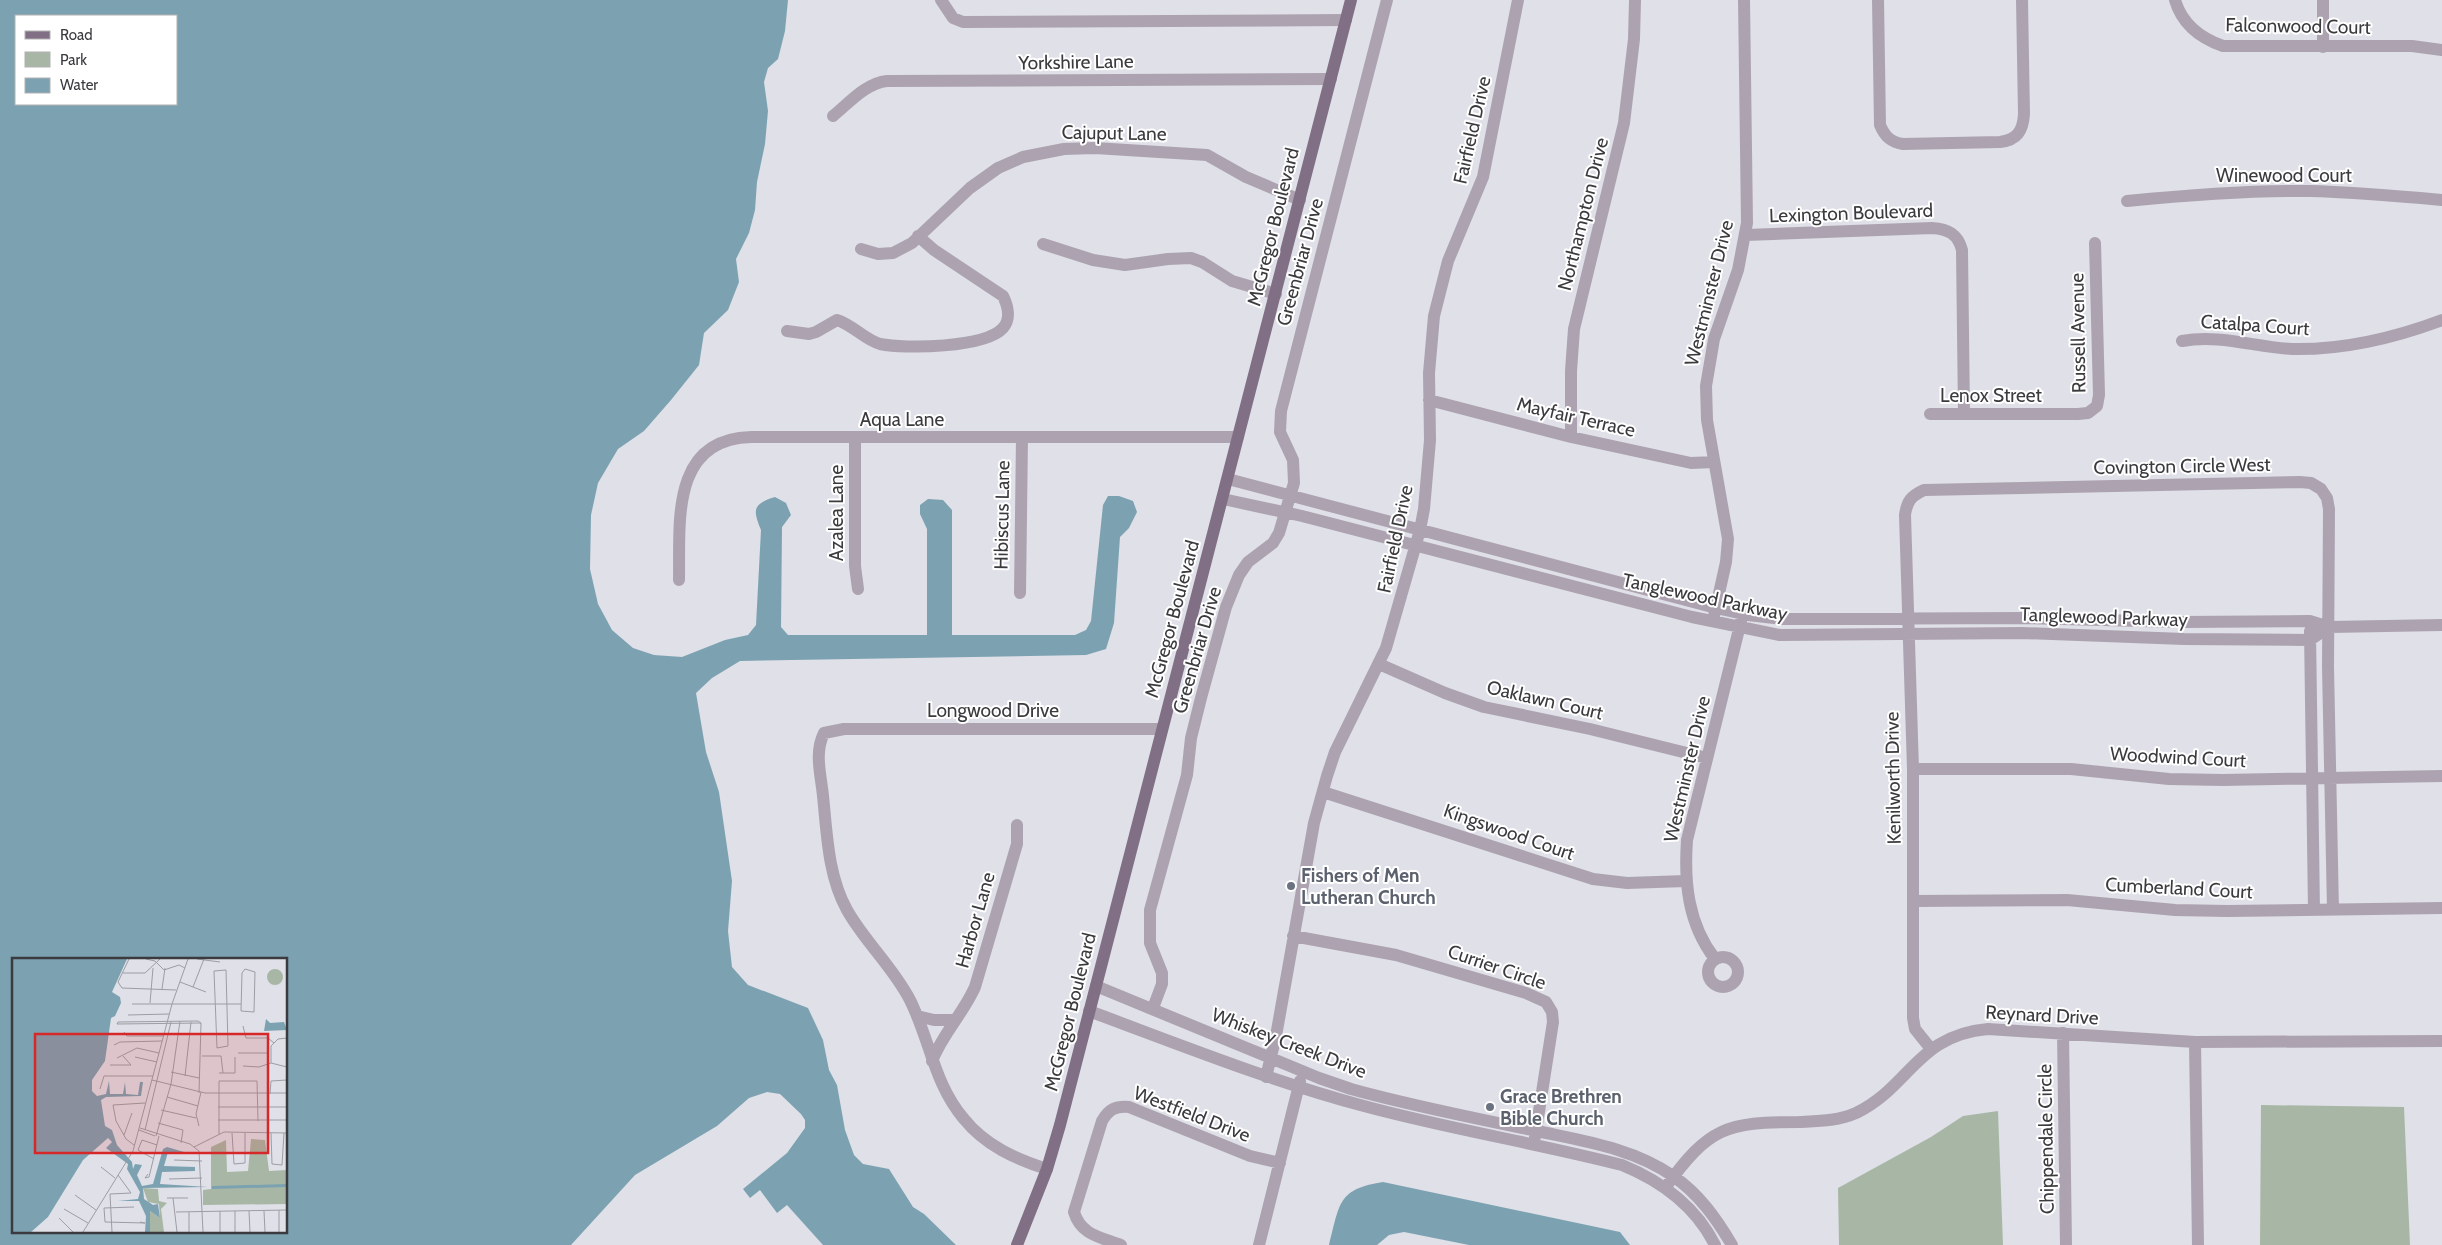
<svg xmlns="http://www.w3.org/2000/svg" width="2442" height="1245" font-family="Cabin,sans-serif">
  <style>
    .green { fill: #a8b7a5 }
    .water { fill: #7ca2b2; fill-rule: evenodd }
    .lines { fill: none; stroke-linecap: round; stroke-linejoin: round }
    .minor { stroke: #ada3b0; stroke-width: 12 }
    .major { stroke: #816f86; stroke-width: 12 }
    .worship-dot { fill: #6b7280; stroke: #fff; stroke-width: 2 }
    .labels { text-anchor: middle; dominant-baseline: central; stroke-width: 4; stroke-linejoin: round; paint-order: stroke }
    .street-label { font-size: 19px; fill: #3b3b3f; stroke: #fff }
    .worship-label { font-size: 19px; font-weight: bold; fill: #5b616d; stroke: #fff; text-anchor: start }
    .inset-road { fill: none; stroke: #9d9ea4; stroke-width: 1 }
    .view { fill: #d62828; fill-opacity: 0.15; stroke: #d62828; stroke-width: 2.5 }
    .inset-edge { fill: none; stroke: #3b3b3f; stroke-width: 2.5 }
  </style>
  <rect width="100%" height="100%" fill="#dfe0e8"/>
  <path class="green" d="M 2261,1105 L 2404,1107 L 2410,1245 L 2260,1245 Z
    M 1998,1111 L 2003,1245 L 1839,1245 L 1838,1188 L 1931,1137 L 1963,1116 Z"/>
  <path class="water" d="M 0,0 L 788,0 L 785,31 L 778,59 L 768,68 L 764,82 L 768,111 L 765,144 L 757,182 L 755,210 L 749,233 L 736,259 L 739,282 L 728,310 L 704,333 L 699,365 L 671,400 L 644,431 L 618,449 L 598,483 L 591,515 L 590,569 L 598,604 L 612,630 L 633,648 L 654,655 L 682,657 L 725,640 L 748,635 L 756,625 L 761,530 C 753,510 752,504 775,497 L 786,503 L 791,515 L 782,527 L 781,627 L 788,635 L 927,635 L 927,529 L 920,514 L 920,505 L 928,499 L 943,500 L 952,510 L 952,635 L 1075,635 L 1086,630 L 1091,621 L 1103,505 L 1108,496 L 1119,496 L 1133,501 L 1137,512 L 1129,528 L 1120,537 L 1114,623 L 1106,649 L 1086,655 L 740,661 L 712,678 L 696,693 L 706,752 L 719,792 L 732,881 L 728,931 L 732,967 L 748,985 L 808,1008 L 823,1040 L 829,1070 L 837,1085 L 845,1130 L 854,1155 L 863,1164 L 889,1169 L 913,1207 L 924,1214 L 956,1245 L 823,1245 L 787,1205 L 777,1213 L 760,1190 L 750,1198 L 743,1189 L 787,1153 L 805,1128 L 805,1120 L 801,1114 L 780,1094 L 767,1092 L 749,1098 L 717,1126 L 635,1175 L 571,1245 L 0,1245 ZM 16,16 L 176,16 L 176,104 L 16,104 ZM 14,959 L 286,959 L 286,1231 L 14,1231 Z
    M 1383,1182 L 1620,1232 L 1630,1245 L 1469,1245 L 1404,1232 L 1389,1235 L 1377,1245 L 1329,1245 C 1340,1204 1337,1189 1383,1182 Z"/>
  <g class="lines">
    <path class="minor" d="M 941,0 L 953,18 L 963,22 L 1346,20
      M 1878,0 L 1880,125 C 1885,137 1891,142 1903,144 L 2000,142 C 2017,140 2023,131 2024,114 L 2022,0
      M 2175,0 C 2182,24 2200,38 2223,46 L 2412,46 L 2442,50
      M 2323,0 L 2323,47
      M 833,116 C 849,103 866,83 887,81 L 1331,79
      M 2127,201 C 2187,195 2248,190 2309,191 C 2354,192 2398,196 2442,200
      M 1746,235 L 1932,228 C 1948,229 1958,234 1962,250 L 1964,413
      M 1043,244 L 1093,260 L 1125,265 L 1168,259 L 1191,258 L 1202,262 L 1232,281 L 1276,294
      M 861,249 L 878,254 L 893,253 L 912,243 L 970,188 L 998,168 L 1023,157 L 1064,149 L 1095,148 L 1207,155 L 1246,177 L 1300,200
      M 787,331 L 809,334 L 816,332 L 837,320 C 853,325 865,340 880,344 C 905,349 985,348 1003,328 C 1011,319 1008,306 1003,296 L 934,250 L 918,236
      M 2182,341 C 2219,334 2255,347 2292,349 C 2344,350 2394,338 2442,320
      M 1429,400 L 1571,437 L 1691,463 L 1714,462
      M 1930,414 L 2078,414 L 2088,413 L 2097,406 L 2099,395 L 2095,243
      M 855,437 L 855,566 L 858,589
      M 1571,437 L 1571,371 L 1574,329 L 1624,123 L 1634,39 L 1635,0
      M 1228,479 L 1716,608 L 1748,615 L 1782,619 L 2026,618 L 2183,622 L 2310,621 L 2329,627 L 2442,625
      M 1223,499 L 1302,516 L 1692,617 L 1780,635 L 2022,633 L 2184,639 L 2310,640 L 2329,627
      M 679,580 C 680,523 670,439 751,437 L 1238,437
      M 1020,593 L 1022,437
      M 1714,616 L 1726,562 L 1728,539 L 1707,420 L 1706,386 L 1714,339 L 1738,270 L 1747,223 L 1744,0
      M 2310,631 L 2314,910
      M 1379,664 L 1445,693 L 1484,707 L 1590,729 L 1707,758
      M 1913,769 L 2071,769 L 2169,779 L 2223,780 L 2442,776
      M 1323,792 L 1593,879 L 1627,883 L 1686,881
      M 1913,901 L 2067,900 L 2175,910 L 2227,911 L 2442,908
      M 1293,936 L 1396,955 L 1526,993 L 1546,1002 L 1552,1012 L 1553,1022 L 1535,1137
      M1708 972a15 15 0 1 1 30 0a15 15 0 1 1-30 0Z
      M 1715,959 C 1688,924 1684,883 1687,840 L 1741,621
      M 1096,986 L 1319,1078 L 1351,1089 C 1412,1106 1474,1118 1537,1131 C 1583,1141 1633,1148 1673,1176 C 1699,1194 1716,1218 1732,1245
      M 1153,1008 L 1162,984 L 1162,973 L 1150,943 L 1150,910 L 1187,775 L 1191,738 L 1201,698 L 1226,607 L 1239,575 L 1248,562 L 1273,543 L 1279,533 L 1294,483 L 1293,460 L 1280,432 L 1281,411 L 1387,0
      M 1089,1011 C 1181,1045 1270,1081 1364,1106 C 1449,1129 1536,1143 1622,1165 C 1661,1181 1696,1207 1715,1245
      M 917,1016 L 934,1020 L 954,1020
      M 2063,1033 L 2066,1245
      M 2195,1042 L 2198,1245
      M 1931,1049 L 1915,1029 L 1913,1018 L 1913,769 L 1905,515 C 1907,501 1911,496 1924,490 L 2300,482 L 2311,483 L 2321,489 L 2327,498 L 2329,509 L 2328,667 L 2333,910
      M 932,1061 C 943,1033 963,1014 975,987 L 1017,844 L 1017,825
      M 1266,1077 L 1276,1036 L 1314,823 L 1327,776 L 1335,752 L 1386,648 L 1420,530 L 1424,509 L 1430,440 L 1429,373 L 1434,316 L 1448,261 L 1483,177 L 1518,0
      M 1047,1169 C 1015,1159 985,1145 964,1119 C 934,1084 930,1040 910,1000 C 893,967 865,942 847,910 C 828,876 827,834 823,796 C 821,775 814,753 824,733 L 844,729 L 1162,729
      M 1665,1188 C 1709,1127 1726,1122 1799,1122 C 1818,1121 1838,1121 1856,1113 C 1910,1087 1917,1035 1988,1029 L 2195,1042 L 2442,1041
      M 1121,1245 C 1100,1237 1081,1235 1074,1212 L 1102,1121 C 1109,1109 1115,1106 1129,1107 L 1250,1156 L 1280,1163
      M 1259,1245 L 1300,1081"/>
    <path class="major" d="M 1017,1245 L 1047,1169 L 1060,1125 L 1351,0"/>
  </g>
  <g class="worship-dot">
    <circle cx="1291" cy="886" r="5"/>
    <circle cx="1490" cy="1107" r="5"/>
  </g>
  <g class="labels">
    <g class="street-label">
      <text transform="translate(2298 26) rotate(1)">Falconwood Court</text>
      <text transform="translate(1076 62) rotate(-1)">Yorkshire Lane</text>
      <text transform="translate(1472 130) rotate(-77)">Fairfield Drive</text>
      <text transform="translate(1114 133) rotate(1)">Cajuput Lane</text>
      <text x="2284" y="175">Winewood Court</text>
      <text transform="translate(1851 213) rotate(-2)">Lexington Boulevard</text>
      <text transform="translate(1583 214) rotate(-76)">Northampton Drive</text>
      <text transform="translate(1273 227) rotate(-76)">McGregor Boulevard</text>
      <text transform="translate(1300 262) rotate(-75)">Greenbriar Drive</text>
      <text transform="translate(1709 293) rotate(-76)">Westminster Drive</text>
      <text transform="translate(2255 325) rotate(4)">Catalpa Court</text>
      <text transform="translate(2078 333) rotate(-91)">Russell Avenue</text>
      <text x="1991" y="395">Lenox Street</text>
      <text transform="translate(1576 417) rotate(13)">Mayfair Terrace</text>
      <text x="902" y="419">Aqua Lane</text>
      <text transform="translate(2182 466) rotate(-1)">Covington Circle West</text>
      <text transform="translate(836 513) rotate(-90)">Azalea Lane</text>
      <text transform="translate(1002 515) rotate(-89)">Hibiscus Lane</text>
      <text transform="translate(1395 539) rotate(-78)">Fairfield Drive</text>
      <text transform="translate(1705 597) rotate(12)">Tanglewood Parkway</text>
      <text transform="translate(2104 617) rotate(2)">Tanglewood Parkway</text>
      <text transform="translate(1172 619) rotate(-75)">McGregor Boulevard</text>
      <text transform="translate(1197 650) rotate(-74)">Greenbriar Drive</text>
      <text transform="translate(1545 700) rotate(13)">Oaklawn Court</text>
      <text x="993" y="710">Longwood Drive</text>
      <text transform="translate(2178 757) rotate(3)">Woodwind Court</text>
      <text transform="translate(1687 769) rotate(-77)">Westminster Drive</text>
      <text transform="translate(1893 778) rotate(-91)">Kenilworth Drive</text>
      <text transform="translate(1509 832) rotate(19)">Kingswood Court</text>
      <text transform="translate(2179 888) rotate(3)">Cumberland Court</text>
      <text transform="translate(975 920) rotate(-74)">Harbor Lane</text>
      <text transform="translate(1497 967) rotate(19)">Currier Circle</text>
      <text transform="translate(1070 1012) rotate(-76)">McGregor Boulevard</text>
      <text transform="translate(2042 1015) rotate(3)">Reynard Drive</text>
      <text transform="translate(1289 1043) rotate(21)">Whiskey Creek Drive</text>
      <text transform="translate(1192 1114) rotate(21)">Westfield Drive</text>
      <text transform="translate(2046 1139) rotate(-91)">Chippendale Circle</text>
    </g>
    <g class="worship-label">
      <text x="1301" y="875">Fishers of Men<tspan x="1301" dy="22">Lutheran Church</tspan></text>
      <text x="1500" y="1096">Grace Brethren<tspan x="1500" dy="22">Bible Church</tspan></text>
    </g>
  </g>
  <g transform="translate(12 958)">
    <rect width="275" height="275" fill="#dfe0e8"/>
    <path d="M255 19a8 8 0 1 1 16 0a8 8 0 1 1-16 0ZM 239,181 L 253,182 L 257,213 L 275,212 L 275,246 L 191,247 L 191,232 L 199,231 L 199,189 L 214,182 L 215,214 L 236,213 ZM 131,230 L 146,231 L 147,243 L 155,245 L 149,251 L 152,274 L 138,274 L 138,253 L 148,260 L 147,246 L 136,244 Z" fill="#a8b7a5"/>
    <path d="M 0,1 L 115,1 L 100,34 L 108,39 L 109,45 L 103,58 L 99,60 L 93,103 L 80,122 L 80,133 L 85,138 L 94,136 L 97,123 L 98,136 L 111,136 L 113,124 L 114,136 L 126,137 L 128,124 L 131,124 L 129,138 L 94,139 L 89,142 L 93,168 L 100,172 L 105,187 L 120,204 L 121,211 L 123,206 L 130,207 L 125,217 L 130,228 L 141,226 L 151,191 L 155,189 L 179,196 L 156,194 L 152,208 L 183,209 L 183,213 L 150,214 L 148,226 L 196,229 L 131,230 L 132,241 L 141,247 L 146,246 L 148,260 L 138,253 L 138,274 L 133,274 L 134,258 L 127,243 L 106,243 L 126,241 L 128,234 L 115,211 L 116,206 L 94,190 L 100,184 L 96,180 L 71,202 L 36,259 L 19,274 L 0,274 ZM 254,61 L 258,65 L 272,64 L 275,72 L 252,73 ZM 275,226 L 275,229 L 200,231 L 200,228 Z" fill="#7ca2b2"/>
    <path class="inset-road" d="M 117,1 L 106,24 L 110,30 L 164,32M 134,1 L 143,3 L 152,12 L 167,7 L 173,10M 185,1 L 208,4M 233,11 L 243,14 L 242,54 L 229,53 L 230,15 ZM 214,12 L 216,88 L 205,90 L 202,13 ZM 111,15 L 133,15 L 148,1M 168,24 L 194,34M 181,29 L 192,1M 150,31 L 153,10M 138,45 L 141,10M 120,46 L 229,46M 116,57 L 157,56M 186,63 L 189,65 L 105,66 L 106,64 ZM 231,68 L 234,80 L 256,80 L 262,85M 112,74 L 115,78 L 152,78M 102,87 L 108,84 L 150,83M 226,95 L 257,95M 190,98 L 209,98 L 211,115M 123,99 L 145,104M 105,100 L 125,90 L 147,95M 259,105 L 259,88 L 266,81 L 275,80M 259,105 L 275,109M 98,107 L 119,107 L 111,98M 231,108 L 247,109 L 259,105M 159,114 L 187,120M 207,115 L 223,115 L 223,99M 173,118 L 179,64M 140,122 L 193,135 L 275,135M 88,131 L 92,118 L 141,118M 187,135 L 189,65M 258,136 L 259,123 L 275,122M 155,139 L 186,148M 206,149 L 275,149M 149,152 L 184,160M 206,162 L 275,162M 146,165 L 171,172 L 169,185M 187,168 L 184,156 L 189,134M 128,170 L 178,186 L 187,193 L 191,274M 127,172 L 143,178M 133,172 L 159,64M 220,175 L 222,206 L 233,205 L 233,175M 259,175 L 260,206 L 270,207 L 272,175M 207,176 L 207,123 L 245,123 L 246,163M 112,177 L 120,155M 144,178 L 159,126 L 168,63M 122,187 L 114,181 L 104,163 L 101,147 L 133,145M 182,189 L 212,174 L 275,175M 142,201 L 126,192 L 130,182 L 145,187M 162,202 L 190,203M 89,209 L 103,220M 136,216 L 133,220 L 137,219 L 147,178M 157,221 L 190,220M 98,236 L 119,235 L 106,217M 98,236 L 100,274M 63,237 L 84,252M 155,240 L 176,240M 161,240 L 165,274M 122,249 L 92,250 L 93,264 L 133,265 L 128,264M 52,251 L 76,265M 267,252 L 267,274M 208,253 L 208,274M 223,253 L 223,274M 237,253 L 238,274M 252,253 L 253,274M 164,254 L 275,252M 177,254 L 177,274M 47,260 L 61,274M 71,274 L 121,193 L 160,46 L 176,1"/>
    <path class="view" d="M 23,76 L 256,76 L 256,195 L 23,195 Z"/>
    <rect width="275" height="275" class="inset-edge"/>
  </g>
  <rect x="15" y="15" width="162" height="90" fill="#ffffff" stroke="#b1b1b2"/>
  <rect x="25" y="31" width="25" height="8" fill="#816f86" stroke="#b1b1b2"/>
  <text x="60" y="40" font-size="15" fill="#3b3b3f">Road</text>
  <rect x="25" y="52" width="25" height="15" fill="#a8b7a5" stroke="#b1b1b2"/>
  <text x="60" y="65" font-size="15" fill="#3b3b3f">Park</text>
  <rect x="25" y="78" width="25" height="15" fill="#7ca2b2" stroke="#b1b1b2"/>
  <text x="60" y="90" font-size="15" fill="#3b3b3f">Water</text>
</svg>
